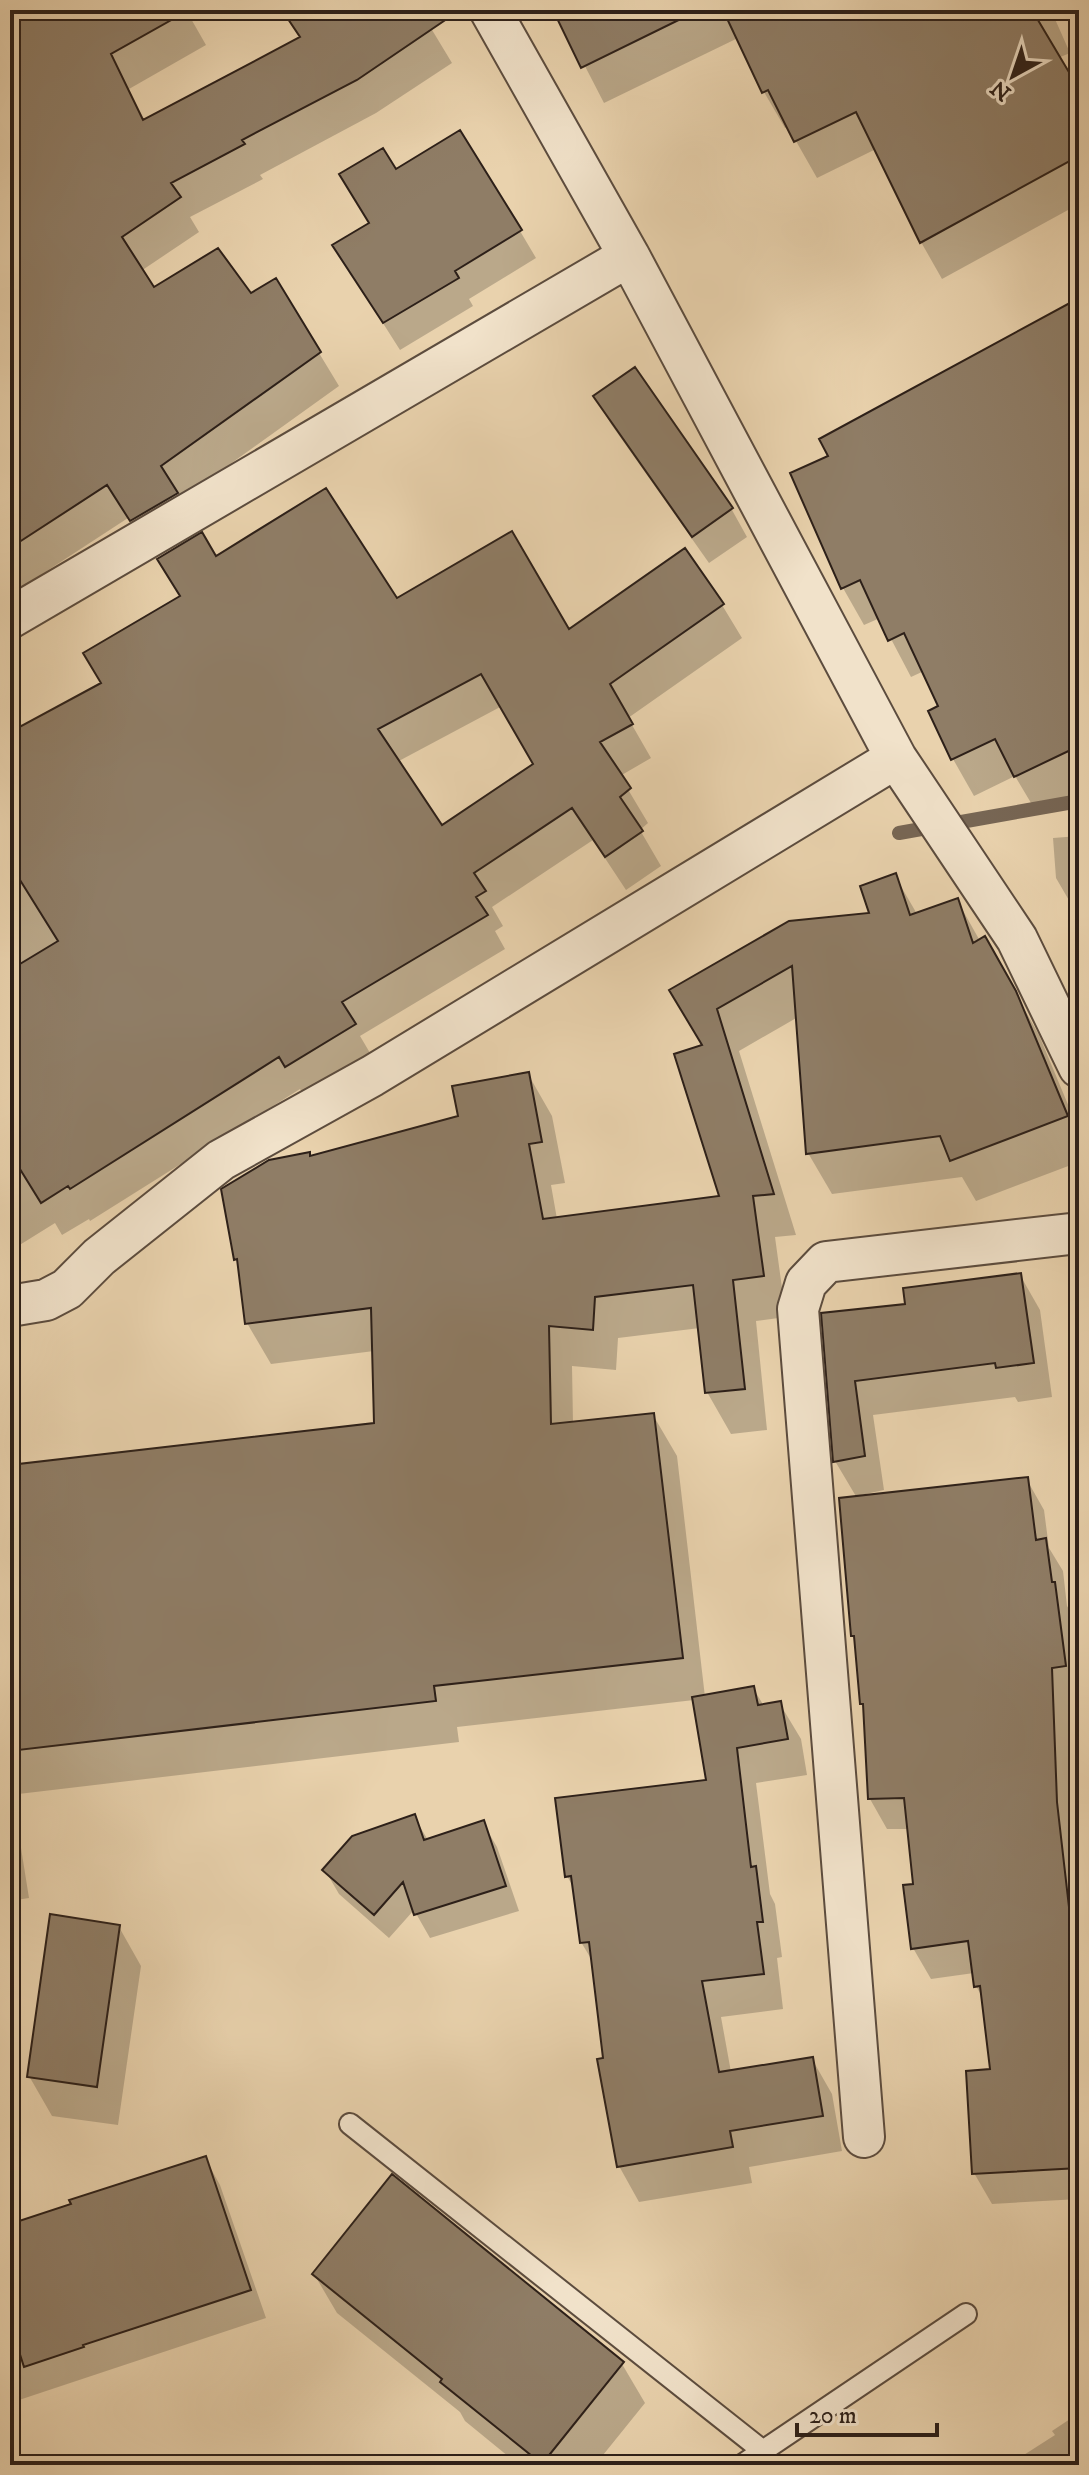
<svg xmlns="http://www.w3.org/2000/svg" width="1089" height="2475" font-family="'IM FELL DW Pica',serif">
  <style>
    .shadow { fill: #0003; fill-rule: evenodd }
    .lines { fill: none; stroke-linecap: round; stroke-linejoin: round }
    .stream { stroke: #776654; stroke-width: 14 }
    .building { fill: #8f7d66; stroke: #2d2019; stroke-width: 2; fill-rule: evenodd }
    .lane-casing { stroke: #5c4c3e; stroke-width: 24 }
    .street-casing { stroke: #5c4c3e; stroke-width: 44 }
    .lane { stroke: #f1e2ca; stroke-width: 20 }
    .street { stroke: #f1e2ca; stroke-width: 40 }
  </style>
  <rect width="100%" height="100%" fill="#e9d2ad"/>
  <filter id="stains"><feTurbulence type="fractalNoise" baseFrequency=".0025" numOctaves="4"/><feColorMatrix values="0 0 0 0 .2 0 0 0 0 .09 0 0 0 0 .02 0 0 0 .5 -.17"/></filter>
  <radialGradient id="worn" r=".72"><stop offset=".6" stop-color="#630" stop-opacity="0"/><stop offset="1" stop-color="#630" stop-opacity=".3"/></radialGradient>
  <path class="shadow" d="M 10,10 L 186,10 L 206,45 L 129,89 L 145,121 L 301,39 L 281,10 L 420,10 L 452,63 L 376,113 L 260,175 L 263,179 L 190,217 L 199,232 L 141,271 L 153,290 L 250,295 L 319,353 L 339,386 L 180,500 L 151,554 L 128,518 L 10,595 Z
    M 551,10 L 1051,10 L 1070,53 L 1058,58 L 1079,93 L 1079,204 L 942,279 L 921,242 L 876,149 L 817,178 L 788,127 L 785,128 L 764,92 L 738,38 L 604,103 L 556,10 Z
    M 371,224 L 520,231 L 536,258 L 469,299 L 473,306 L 400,350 L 334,246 Z
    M 1079,300 L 1079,793 L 1037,813 L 1015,776 L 974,796 L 953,759 L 941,707 L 924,671 L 911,677 L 880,618 L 864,625 L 843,588 L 831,457 Z
    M 634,370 L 732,510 L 747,537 L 709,563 L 611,424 L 595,397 Z
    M 215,559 L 396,601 L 568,632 L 722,605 L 742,638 L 628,718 L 651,758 L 620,776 L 648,823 L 640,830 L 661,866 L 626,890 L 593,840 L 492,907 L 503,926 L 495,931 L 505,949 L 360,1036 L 373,1058 L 306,1099 L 300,1089 L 90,1221 L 89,1219 L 62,1235 L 55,1223 L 10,1251 L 10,704 L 23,727 L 103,684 ZM 502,706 L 536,765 L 441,828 L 397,762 Z
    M 1079,836 L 1079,926 L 1074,918 L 1073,902 L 1070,902 L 1056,878 L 1053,838 Z
    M 895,876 L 917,914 L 957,900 L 980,941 L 1008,980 L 1039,1035 L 1079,1131 L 1079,1162 L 976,1201 L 962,1177 L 832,1194 L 808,1153 L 798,1017 L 739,1051 L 796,1235 L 775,1237 L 786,1317 L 756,1321 L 767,1430 L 731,1434 L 707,1392 L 700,1328 L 618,1338 L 616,1370 L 572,1366 L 573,1424 L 653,1415 L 677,1456 L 705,1697 L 753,1688 L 764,1706 L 780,1704 L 801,1739 L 807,1775 L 756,1783 L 770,1894 L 775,1904 L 782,1957 L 777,1958 L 783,2009 L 721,2017 L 731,2072 L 812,2059 L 832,2094 L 842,2151 L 749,2167 L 752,2183 L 639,2202 L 619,2166 L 593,1962 L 581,1942 L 575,1890 L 567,1876 L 708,1782 L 694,1700 L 457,1727 L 459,1742 L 10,1795 L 10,1467 L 376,1424 L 374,1351 L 271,1364 L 247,1323 L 240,1266 L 236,1259 L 311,1158 L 460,1117 L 528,1074 L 552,1116 L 565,1183 L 551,1185 L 557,1219 L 721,1198 L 704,1047 L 672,991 L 872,915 Z
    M 1020,1275 L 1040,1310 L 1052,1397 L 1018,1402 L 1015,1397 L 873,1415 L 884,1490 L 861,1495 L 861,1498 L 1027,1480 L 1044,1510 L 1049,1548 L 1063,1571 L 1067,1606 L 1072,1614 L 1079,1673 L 1079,1697 L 1069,1698 L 1074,1834 L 1079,1881 L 1079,2199 L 992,2204 L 974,2173 L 992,2071 L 984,2000 L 976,1986 L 974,1973 L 931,1979 L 913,1948 L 915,1886 L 909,1829 L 887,1829 L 870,1799 L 866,1710 L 862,1703 L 856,1641 L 853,1635 L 857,1498 L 835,1461 L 824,1315 L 908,1306 Z
    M 414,1817 L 428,1840 L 483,1823 L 497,1847 L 519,1911 L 430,1938 L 414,1910 L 389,1938 L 339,1894 L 325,1870 Z
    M 10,1835 L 13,1835 L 21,1848 L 29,1898 L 10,1901 Z
    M 119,1927 L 141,1966 L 118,2125 L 52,2116 L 29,2076 Z
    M 205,2158 L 220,2185 L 266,2318 L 10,2403 L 10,2225 Z
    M 314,2274 L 622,2364 L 645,2403 L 595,2465 L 519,2465 L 465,2421 L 460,2412 L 337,2313 Z
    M 1079,2413 L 1079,2465 L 1008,2465 L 1055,2435 L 1052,2431 Z"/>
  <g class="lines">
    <path class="stream" d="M 899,833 L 1079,801"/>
  </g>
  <path class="building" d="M 10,10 L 189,10 L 111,54 L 143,120 L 300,37 L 282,10 L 460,10 L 357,80 L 242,140 L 245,144 L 171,183 L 181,197 L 122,237 L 154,287 L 218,248 L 251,293 L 276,278 L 321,352 L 161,466 L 178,493 L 130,521 L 107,485 L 10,548 Z
    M 553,10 L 699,10 L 581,68 Z
    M 723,10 L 1032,10 L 1079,89 L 1079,156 L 920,243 L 856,112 L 794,142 L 768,90 L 762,93 Z
    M 460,130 L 522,230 L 455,271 L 459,278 L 383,323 L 332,245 L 369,223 L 339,174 L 383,148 L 396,169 Z
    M 1079,298 L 1079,746 L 1014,777 L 995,739 L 951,760 L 928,711 L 938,706 L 904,633 L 888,641 L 860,580 L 841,589 L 790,473 L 828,456 L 819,439 Z
    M 635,367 L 733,508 L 692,537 L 593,396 Z
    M 326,488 L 397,598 L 512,531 L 569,629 L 685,548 L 724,604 L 610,684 L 633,724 L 600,742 L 631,788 L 620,797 L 643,831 L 605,857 L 572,808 L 474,873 L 486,891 L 476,897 L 488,915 L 342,1002 L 356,1024 L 285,1067 L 279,1057 L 70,1189 L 68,1186 L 41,1203 L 10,1153 L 10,970 L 58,941 L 10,864 L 10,732 L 101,683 L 83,653 L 180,596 L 157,559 L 202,532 L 216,556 ZM 481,674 L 533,764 L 442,825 L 378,729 Z
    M 896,873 L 910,915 L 958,898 L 973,943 L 985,936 L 1016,991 L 1068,1116 L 950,1161 L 940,1136 L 806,1154 L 792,966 L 717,1009 L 774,1194 L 753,1196 L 764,1276 L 733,1280 L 745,1389 L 705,1393 L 693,1285 L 595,1297 L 593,1330 L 549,1326 L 551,1424 L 654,1413 L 683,1658 L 434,1686 L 436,1701 L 10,1751 L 10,1465 L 374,1423 L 371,1308 L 245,1324 L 237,1259 L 234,1260 L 221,1189 L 269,1160 L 310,1152 L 310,1156 L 458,1116 L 452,1086 L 529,1072 L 542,1142 L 529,1144 L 543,1219 L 719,1196 L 674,1054 L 702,1045 L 669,990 L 789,921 L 869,913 L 860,886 Z
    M 1021,1273 L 1034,1363 L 996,1368 L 995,1363 L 855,1381 L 865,1456 L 833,1462 L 821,1313 L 905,1304 L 903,1288 Z
    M 1028,1477 L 1036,1540 L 1046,1538 L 1052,1582 L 1055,1582 L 1066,1666 L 1052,1668 L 1057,1802 L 1073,1942 L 1079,1941 L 1079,2168 L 972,2174 L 966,2071 L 990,2069 L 980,1986 L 974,1987 L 968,1941 L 911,1949 L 903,1885 L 913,1884 L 904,1798 L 868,1799 L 863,1704 L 860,1704 L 854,1636 L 851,1636 L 839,1498 Z
    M 754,1686 L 758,1705 L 781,1701 L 788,1739 L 737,1748 L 751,1867 L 756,1866 L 763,1922 L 757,1922 L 764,1974 L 702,1981 L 719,2072 L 813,2057 L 823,2116 L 730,2131 L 733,2147 L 617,2167 L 597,2059 L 603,2058 L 589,1942 L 580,1943 L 571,1876 L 565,1877 L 555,1798 L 706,1780 L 692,1697 Z
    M 415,1814 L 424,1840 L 484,1820 L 506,1886 L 414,1915 L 403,1882 L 374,1915 L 322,1870 L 352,1836 Z
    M 50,1914 L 120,1925 L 97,2087 L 27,2077 Z
    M 206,2156 L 251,2290 L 83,2345 L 84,2347 L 24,2367 L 10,2323 L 10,2224 L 71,2204 L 69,2200 Z
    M 392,2174 L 624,2362 L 542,2464 L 440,2382 L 442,2379 L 312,2274 Z"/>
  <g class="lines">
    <defs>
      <path id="lane" d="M 350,2124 L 763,2451
        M 742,2465 L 966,2314"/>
      <path id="street" d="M 10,618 L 629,256
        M 896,758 L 1017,939 L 1079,1067
        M 10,1306 L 46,1300 L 67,1289 L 99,1257 L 221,1160 L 372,1076 L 896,758 L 629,256 L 490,10
        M 864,2137 L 798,1309 L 806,1283 L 826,1262 L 1079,1233"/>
    </defs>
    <use href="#lane" class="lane-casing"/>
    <use href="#street" class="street-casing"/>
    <use href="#lane" class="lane"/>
    <use href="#street" class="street"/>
  </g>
  <rect width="1089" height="2475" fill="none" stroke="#e9d2ad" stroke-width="40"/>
  <rect x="12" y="12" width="1065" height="2451" fill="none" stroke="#2d2019" stroke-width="4"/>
  <rect x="20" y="20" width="1049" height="2435" fill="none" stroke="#2d2019" stroke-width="2"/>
  <g transform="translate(1013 76) rotate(220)" stroke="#f1e2ca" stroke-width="6" paint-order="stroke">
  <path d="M0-6L14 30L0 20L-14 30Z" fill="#2d2019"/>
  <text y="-12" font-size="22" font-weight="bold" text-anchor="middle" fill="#2d2019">N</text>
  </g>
  <path d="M797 2423v12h140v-12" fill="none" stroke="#2d2019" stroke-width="4"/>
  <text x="809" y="2423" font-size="24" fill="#2d2019" stroke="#f1e2ca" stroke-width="6" paint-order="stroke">20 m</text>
  <rect width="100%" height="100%" filter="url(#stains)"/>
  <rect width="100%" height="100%" fill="url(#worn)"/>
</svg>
